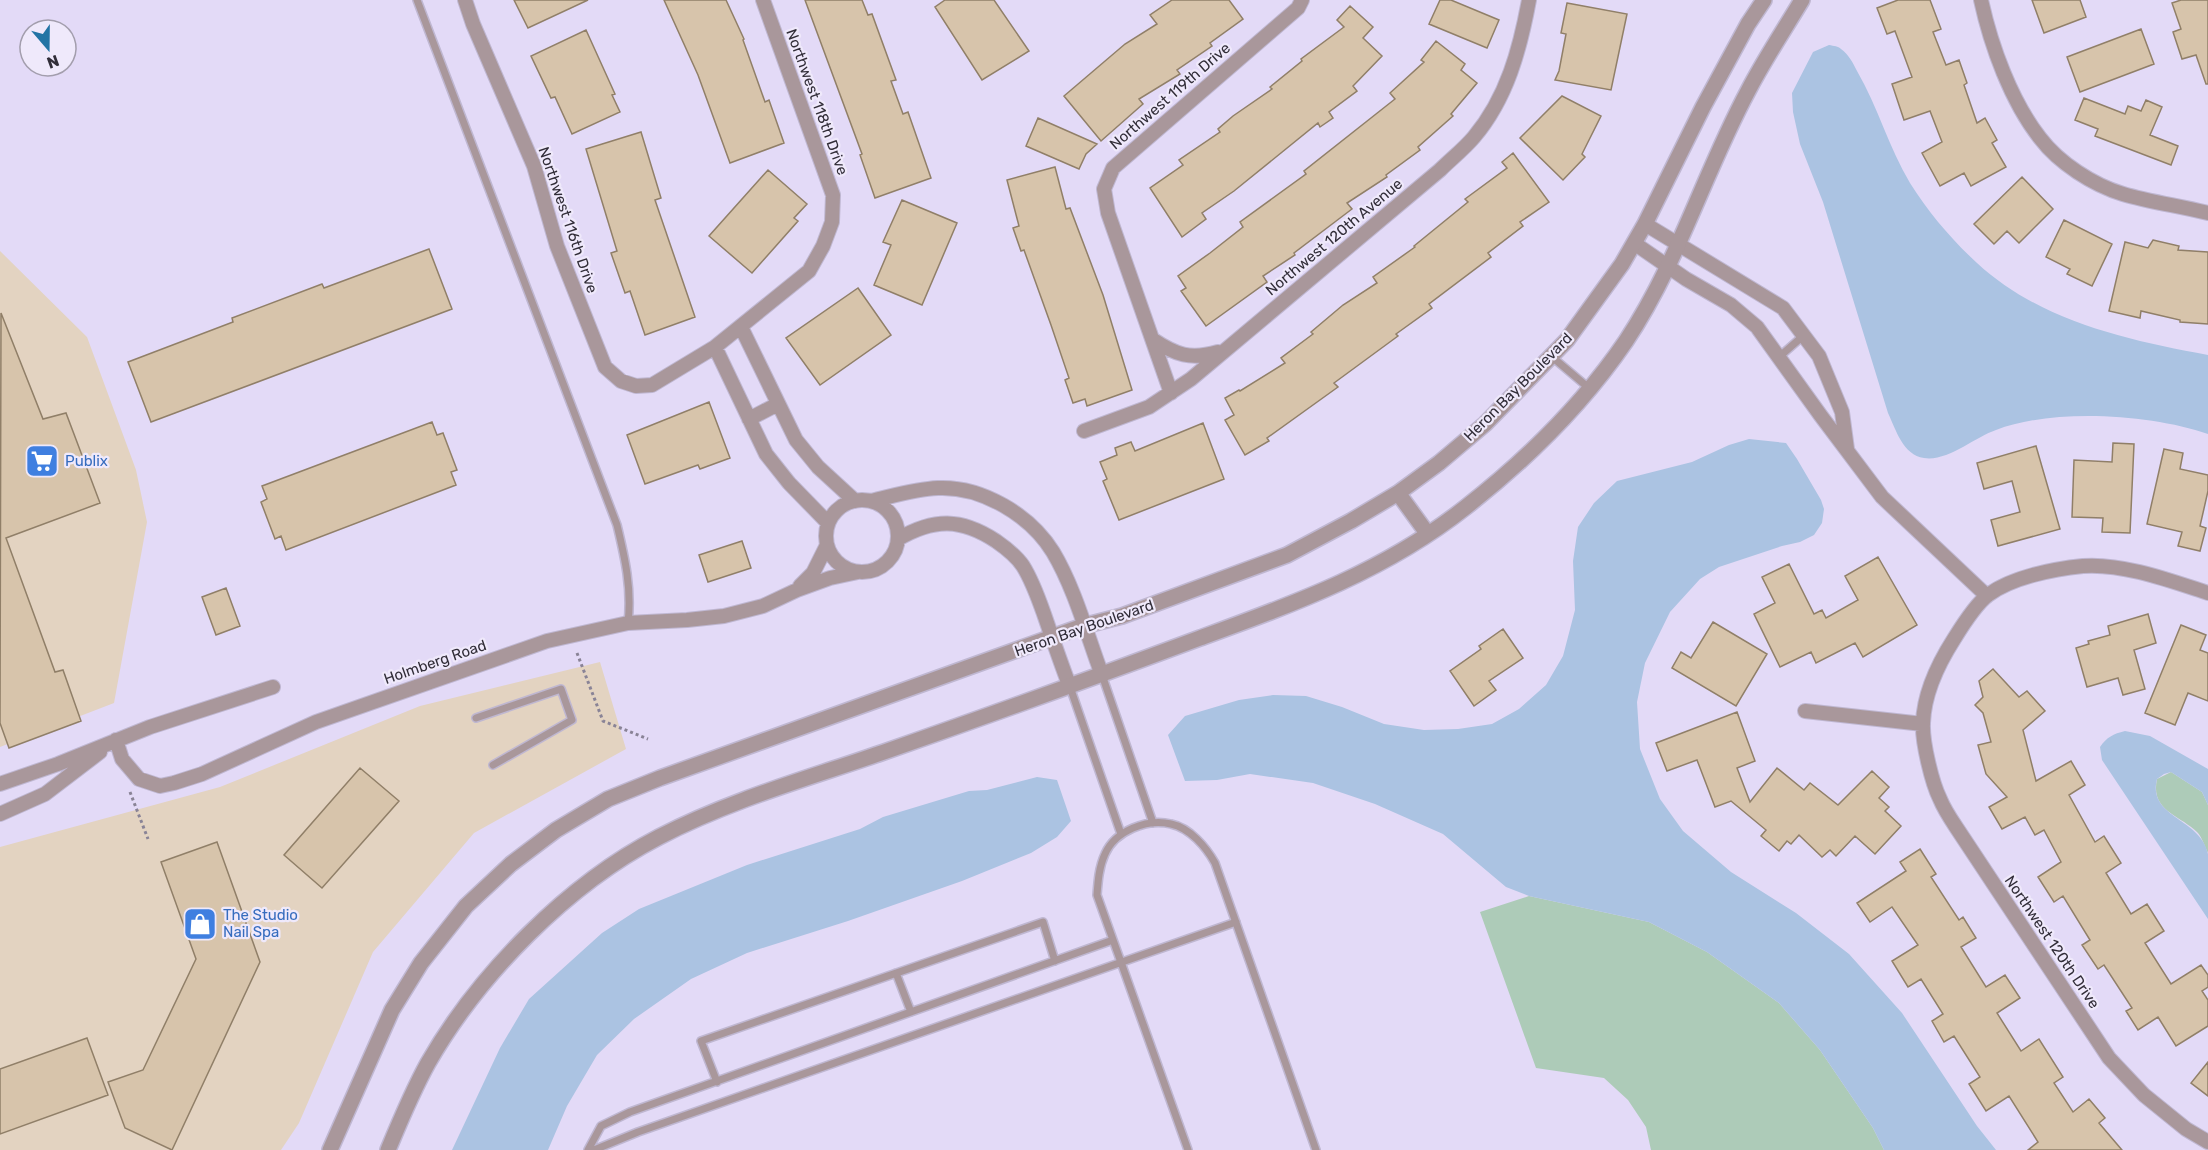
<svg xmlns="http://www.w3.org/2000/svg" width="2208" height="1150" font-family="Rubik,sans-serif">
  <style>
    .commercial { fill: #e3d3c1 }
    .green { fill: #adcbb8 }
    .water { fill: #abc3e2 }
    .building { fill: #d7c4ab; stroke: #907f68; stroke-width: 1.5 }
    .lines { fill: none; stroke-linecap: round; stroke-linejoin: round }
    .service-casing { stroke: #bfb7d1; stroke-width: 10 }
    .minor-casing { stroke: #bfb7d1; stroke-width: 16 }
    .tertiary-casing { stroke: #bfb7d1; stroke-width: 18 }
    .path { stroke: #898396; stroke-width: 3; stroke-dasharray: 3 3; stroke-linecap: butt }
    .service { stroke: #a9979b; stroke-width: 7 }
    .minor { stroke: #a9979b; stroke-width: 14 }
    .tertiary { stroke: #a9979b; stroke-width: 15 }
    .labels { text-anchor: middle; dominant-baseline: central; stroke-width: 4.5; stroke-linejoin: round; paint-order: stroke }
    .street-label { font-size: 15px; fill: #312d38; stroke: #efe9fb }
    .shop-label { font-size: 15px; fill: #366cbe; stroke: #efe9fb; text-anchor: start }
  </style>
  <rect width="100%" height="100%" fill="#e3daf7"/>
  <path class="commercial" d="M 0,251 L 87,337 L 136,470 L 147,522 L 114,703 L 0,747 Z
    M 600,662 L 626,749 L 474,833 L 373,952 L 299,1123 L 281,1150 L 0,1150 L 0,847 L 220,787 L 420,706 Z"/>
  <path class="green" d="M 2171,772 L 2202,792 L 2208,805 L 2208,853 C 2205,847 2202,837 2197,832 C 2180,815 2150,811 2157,779 Z
    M 1529,896 L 1649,922 L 1707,952 L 1779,1003 L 1820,1050 L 1873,1128 L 1884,1150 L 1651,1150 L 1646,1127 L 1628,1100 L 1604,1078 L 1536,1068 L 1480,912 Z"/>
  <path class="water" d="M 1829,45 C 1834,46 1838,46 1841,49 C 1849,55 1853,63 1857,71 C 1878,107 1889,148 1910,183 C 1929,213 1951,239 1977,263 C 2040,321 2126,340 2208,355 L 2208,434 C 2150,414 2053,408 1996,430 C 1975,437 1947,462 1924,458 C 1903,455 1896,430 1888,413 L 1823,202 L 1800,144 L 1793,112 L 1792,93 L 1813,52 Z
    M 1749,439 L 1786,443 L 1797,459 L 1821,500 L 1824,509 L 1822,523 L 1814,535 L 1800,542 L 1782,546 L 1719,567 L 1700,579 L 1670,612 L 1645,663 L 1637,702 L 1640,749 L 1660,799 L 1683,831 L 1731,872 L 1796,913 L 1849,954 L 1902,1013 L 1977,1126 L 1996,1150 L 1884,1150 L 1873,1128 L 1820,1050 L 1779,1003 L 1707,952 L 1649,922 L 1529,896 L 1506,887 L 1443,834 L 1375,804 L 1313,783 L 1250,774 L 1217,780 L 1185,781 L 1168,735 L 1185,716 L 1239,700 L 1273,695 L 1306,696 L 1342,707 L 1384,724 L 1424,730 L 1458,729 L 1492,724 L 1519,709 L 1546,685 L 1563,656 L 1575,610 L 1573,561 L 1578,527 L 1594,503 L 1617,481 L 1692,462 L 1729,445 Z
    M 2125,731 L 2150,736 L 2208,769 L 2208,805 L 2202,792 L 2171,772 L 2164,774 L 2157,779 C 2147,818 2201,818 2208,854 C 2208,871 2208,900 2208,919 L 2102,760 L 2100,747 C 2107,737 2113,734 2125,731 Z
    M 1037,777 L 1057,780 L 1071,821 L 1057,837 L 1031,853 L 962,881 L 848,921 L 747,953 L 691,979 L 634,1019 L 597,1055 L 567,1106 L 548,1150 L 452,1150 L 500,1048 L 529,999 L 602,933 L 639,909 L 747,865 L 860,829 L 883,817 L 969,791 L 987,790 Z"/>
  <path class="building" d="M 514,0 L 588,0 L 528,28 Z
    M 664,0 L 726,0 L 744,39 L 743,40 L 765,102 L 769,100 L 784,143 L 730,163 L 698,75 Z
    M 805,0 L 862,0 L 868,15 L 872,14 L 896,80 L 891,81 L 903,114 L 908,112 L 931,178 L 875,198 L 860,155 L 862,154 Z
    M 945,0 L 994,0 L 1029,51 L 982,80 L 935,7 Z
    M 1172,0 L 1229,0 L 1243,19 L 1210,43 L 1212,46 L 1177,70 L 1180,74 L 1139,99 L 1143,104 L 1101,141 L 1064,96 L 1125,44 L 1157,24 L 1150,15 Z
    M 1440,0 L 1451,0 L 1499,20 L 1487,48 L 1429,24 Z
    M 1898,0 L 1930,0 L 1941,29 L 1933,32 L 1946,65 L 1959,60 L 1967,83 L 1964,85 L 1977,123 L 1985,118 L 1997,140 L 1992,143 L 2006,167 L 1971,186 L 1964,173 L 1940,186 L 1922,153 L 1942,142 L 1930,111 L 1904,120 L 1892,84 L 1912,77 L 1895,31 L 1887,34 L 1877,8 Z
    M 2032,0 L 2080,0 L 2086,17 L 2044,33 Z
    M 2181,0 L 2208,0 L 2208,84 L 2206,84 L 2196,55 L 2182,59 L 2173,32 L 2181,29 L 2172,3 Z
    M 1567,3 L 1627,14 L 1611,90 L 1555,80 L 1559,71 L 1566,34 L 1561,33 Z
    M 1350,6 L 1373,27 L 1363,38 L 1382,56 L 1353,86 L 1357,91 L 1329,112 L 1333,118 L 1320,127 L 1318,123 L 1234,191 L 1202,213 L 1206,219 L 1182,237 L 1150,188 L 1183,165 L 1179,160 L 1220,132 L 1218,129 L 1233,116 L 1272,89 L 1270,87 L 1302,61 L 1301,59 L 1344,27 L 1337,20 Z
    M 2141,29 L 2154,64 L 2080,92 L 2067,57 Z
    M 586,30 L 615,94 L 612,95 L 620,112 L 572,134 L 555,97 L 551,98 L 531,56 Z
    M 1436,41 L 1465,64 L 1461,70 L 1477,83 L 1451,114 L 1453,116 L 1418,147 L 1420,150 L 1386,175 L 1387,177 L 1347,203 L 1352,209 L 1294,253 L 1295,255 L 1263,276 L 1267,282 L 1206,326 L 1181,291 L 1186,288 L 1178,276 L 1210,253 L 1243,227 L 1240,222 L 1306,174 L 1304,171 L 1395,99 L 1390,93 L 1424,62 L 1421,60 Z
    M 1562,96 L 1601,116 L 1582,154 L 1585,157 L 1563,180 L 1520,138 Z
    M 2084,98 L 2125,114 L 2128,106 L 2141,111 L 2146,100 L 2162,107 L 2150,135 L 2178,146 L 2171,165 L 2095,136 L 2098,129 L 2075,120 Z
    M 1038,118 L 1097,144 L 1086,154 L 1079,169 L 1026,146 Z
    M 641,132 L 661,198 L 655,200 L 695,317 L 645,335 L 630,291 L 625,293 L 611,253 L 617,251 L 586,149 Z
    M 1513,153 L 1549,202 L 1520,222 L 1523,226 L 1488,253 L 1491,257 L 1429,304 L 1432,308 L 1396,334 L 1398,336 L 1334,383 L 1338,387 L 1267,438 L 1269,441 L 1245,455 L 1225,420 L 1234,415 L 1225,398 L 1239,390 L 1240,391 L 1285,363 L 1281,358 L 1313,334 L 1311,332 L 1343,305 L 1377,283 L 1373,277 L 1415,247 L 1414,246 L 1468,202 L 1465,199 L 1507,168 L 1502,162 Z
    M 1055,167 L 1066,209 L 1070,208 L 1103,295 L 1132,390 L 1087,406 L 1085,399 L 1073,403 L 1065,380 L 1069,378 L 1051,325 L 1024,250 L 1021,251 L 1013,228 L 1019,226 L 1007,180 Z
    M 768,170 L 807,204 L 794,218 L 798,221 L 752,273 L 709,236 Z
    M 2022,177 L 2053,209 L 2019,243 L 2007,231 L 1994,244 L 1974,224 Z
    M 902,200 L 957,223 L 922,305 L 874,285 L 891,245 L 883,242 Z
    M 2064,220 L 2112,244 L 2092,286 L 2067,274 L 2070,269 L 2046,257 Z
    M 2153,240 L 2179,246 L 2178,250 L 2208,252 L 2208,324 L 2180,322 L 2180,320 L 2141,311 L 2140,318 L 2109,311 L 2125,242 L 2148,248 Z
    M 429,249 L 452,309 L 151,422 L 128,362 L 233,322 L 232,318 L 322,284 L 324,288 Z
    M 858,288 L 891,335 L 820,385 L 786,338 Z
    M 1,313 L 43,419 L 66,413 L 100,503 L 6,538 L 55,672 L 63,670 L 81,721 L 9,748 L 0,723 Z
    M 709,402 L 730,458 L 700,469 L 698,465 L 645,484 L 627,435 Z
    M 432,422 L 437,435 L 443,433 L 457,470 L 451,472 L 456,485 L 286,550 L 281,536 L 275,539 L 261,502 L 267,499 L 262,486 Z
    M 1203,423 L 1224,479 L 1119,520 L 1103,481 L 1107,479 L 1100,462 L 1117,455 L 1115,448 L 1131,442 L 1135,451 Z
    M 2113,443 L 2134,444 L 2130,533 L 2102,532 L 2103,518 L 2072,517 L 2074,460 L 2112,462 Z
    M 2036,446 L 2060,529 L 1998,546 L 1991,520 L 2020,512 L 2012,481 L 1984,489 L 1977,463 Z
    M 2164,449 L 2183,453 L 2180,469 L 2208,475 L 2208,491 L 2200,526 L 2206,528 L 2200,551 L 2178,546 L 2182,532 L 2147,524 Z
    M 742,541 L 751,568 L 708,582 L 699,555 Z
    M 1878,557 L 1917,625 L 1863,657 L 1855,643 L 1816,663 L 1811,652 L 1780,667 L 1754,614 L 1775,603 L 1762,577 L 1789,564 L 1814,614 L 1822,610 L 1826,618 L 1858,600 L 1845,576 Z
    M 226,588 L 240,626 L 216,635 L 202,597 Z
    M 2148,614 L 2156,643 L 2134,650 L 2145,689 L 2123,695 L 2118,678 L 2087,687 L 2076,648 L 2089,644 L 2088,641 L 2110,635 L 2108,626 Z
    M 1713,622 L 1767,654 L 1736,706 L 1672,668 L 1681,652 L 1691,658 Z
    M 2181,625 L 2206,635 L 2200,650 L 2208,653 L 2208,701 L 2188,693 L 2175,725 L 2145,713 Z
    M 1503,629 L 1523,658 L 1489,681 L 1496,690 L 1474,706 L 1450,671 L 1481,649 L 1479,646 Z
    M 1993,669 L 2019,697 L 2027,691 L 2045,711 L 2023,730 L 2036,781 L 2071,761 L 2085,785 L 2069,795 L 2095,842 L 2104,836 L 2121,863 L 2106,873 L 2131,914 L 2147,904 L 2164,931 L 2145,943 L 2171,984 L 2201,965 L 2208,975 L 2208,987 L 2202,991 L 2208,1000 L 2208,1026 L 2176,1046 L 2158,1017 L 2138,1030 L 2126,1011 L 2132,1008 L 2104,965 L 2098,969 L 2082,945 L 2090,940 L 2063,896 L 2054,902 L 2038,877 L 2061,862 L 2044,830 L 2035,835 L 2025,817 L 2002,829 L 1989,807 L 2007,797 L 1986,774 L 1978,745 L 1991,742 L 1983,713 L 1975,705 L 1983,697 L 1979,681 Z
    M 1737,712 L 1755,761 L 1737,768 L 1750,802 L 1777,768 L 1804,790 L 1810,783 L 1838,805 L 1872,771 L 1889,787 L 1879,798 L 1889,807 L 1885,811 L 1901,826 L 1875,854 L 1855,836 L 1836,856 L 1830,850 L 1822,857 L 1799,835 L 1791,844 L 1787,841 L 1779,851 L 1761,836 L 1766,830 L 1731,801 L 1715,807 L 1697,760 L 1667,771 L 1656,743 Z
    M 360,768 L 399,801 L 322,888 L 284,855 Z
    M 217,842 L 260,962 L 172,1150 L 125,1128 L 108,1082 L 143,1070 L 196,959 L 161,862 Z
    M 1920,849 L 1936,874 L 1931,877 L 1959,920 L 1963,917 L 1976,938 L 1961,947 L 1986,987 L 2005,975 L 2020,998 L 1997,1013 L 2021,1051 L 2039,1039 L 2063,1077 L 2054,1083 L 2073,1112 L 2089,1099 L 2105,1118 L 2099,1123 L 2122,1150 L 2028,1150 L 2038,1142 L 2009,1096 L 1986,1111 L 1969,1084 L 1980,1077 L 1954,1036 L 1944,1042 L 1932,1021 L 1943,1014 L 1921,979 L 1908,987 L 1892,961 L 1918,945 L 1892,907 L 1870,922 L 1857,903 L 1906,871 L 1900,862 Z
    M 87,1038 L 108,1095 L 0,1134 L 0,1069 Z
    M 2208,1062 L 2208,1096 L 2191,1083 Z"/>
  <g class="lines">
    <defs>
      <path id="service" d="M 417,0 L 617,525 C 625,558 632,589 628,623
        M 1551,356 L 1590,389
        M 1779,357 L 1803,336
        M 1102,675 L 1153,823
        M 1070,687 L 1121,834
        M 476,718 L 561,689 L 572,720 L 493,765
        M 896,973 L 911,1012
        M 717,1082 L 701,1041 L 1043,922 L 1055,961
        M 588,1150 L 601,1126 L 630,1112 L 1113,940
        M 594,1150 L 638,1132 L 1236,922
        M 1188,1150 L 1097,895 C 1098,881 1099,867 1105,854 C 1115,831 1147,818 1171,824 C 1190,828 1206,847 1215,863 L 1316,1150"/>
      <path id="minor" d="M 465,0 L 473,24 L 534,166 L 557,246 L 605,367 L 621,381 L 636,386 L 652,385 L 715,347 L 809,271 L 823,246 L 832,222 L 833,195 L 763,0
        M 1981,0 C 1991,46 2011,101 2040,138 C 2059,163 2093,185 2123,194 C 2150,202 2180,206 2208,213
        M 1645,224 L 1783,308 L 1819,356 L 1842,412 L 1847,449
        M 1634,243 L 1686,279 L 1731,305 L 1757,327 L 1821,416 L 1882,497 L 1987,596
        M 741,327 L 796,440 L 818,467 L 855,501
        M 1152,339 C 1176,355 1190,360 1218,352
        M 715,347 L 766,454 L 789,483 L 828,523
        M 1171,393 L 1108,213 L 1104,189 L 1113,168 L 1298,8 L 1302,0
        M 749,419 L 778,404
        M 1084,431 L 1149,407 L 1191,379 L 1440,170 C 1451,159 1464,149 1474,137 C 1507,98 1520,49 1529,0
        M826 536a36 36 0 1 1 72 0a36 36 0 1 1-72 0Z
        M 871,501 C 893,496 915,489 938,488 C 982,486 1030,515 1053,552 C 1075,589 1087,635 1102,675
        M 898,539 C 934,518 961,518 996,541 C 1006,548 1017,557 1023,566 C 1033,582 1039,600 1045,617 C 1053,640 1061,664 1070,687
        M 800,586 L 813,573 L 827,545
        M 2208,593 C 2171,581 2123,563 2083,566 C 2054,569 2012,577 1988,595 C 1976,604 1962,626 1954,639 C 1938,664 1924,693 1923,723 C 1922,742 1932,783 1940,799 C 1944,809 1950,818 1956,827 L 2109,1058 L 2144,1095 L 2186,1129 L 2208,1142
        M 1805,711 L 1923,724
        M 116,740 L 122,759 L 139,779 L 160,786 L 174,783 L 202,774 L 316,722 L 547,641 L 628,623 L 687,620 L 724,616 L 763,606 L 797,590 L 830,578 L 858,572
        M 0,784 L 58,764 L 150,727 L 273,687
        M 0,814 L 45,794 L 100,752"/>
      <path id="tertiary" d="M 1398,493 L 1427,533
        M 330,1150 L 392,1010 L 421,963 L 466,906 L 511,864 L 556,830 L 608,799 L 660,778 L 1083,626 L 1122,616 L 1287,555 L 1351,521 L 1398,493 L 1439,463 L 1485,424 L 1567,340 L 1622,264 L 1645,224 L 1703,107 L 1748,24 L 1764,0
        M 388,1150 C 400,1121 413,1090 428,1063 C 479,974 568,884 659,837 C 730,800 809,778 884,752 C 990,715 1095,677 1200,638 C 1296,603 1385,571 1466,507 C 1526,460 1583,404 1626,341 C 1678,263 1704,173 1748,91 C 1764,60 1784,30 1802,0"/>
    </defs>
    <use href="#service" class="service-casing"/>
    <use href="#minor" class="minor-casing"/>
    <use href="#tertiary" class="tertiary-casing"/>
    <path class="path" d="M 577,653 L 603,721 L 648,739
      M 130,792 L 148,839"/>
    <use href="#service" class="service"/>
    <use href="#minor" class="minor"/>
    <use href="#tertiary" class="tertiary"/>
  </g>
  <defs>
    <symbol id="supermarket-square" viewBox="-11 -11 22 22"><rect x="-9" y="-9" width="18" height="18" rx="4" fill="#3f7fe0" stroke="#efe9fb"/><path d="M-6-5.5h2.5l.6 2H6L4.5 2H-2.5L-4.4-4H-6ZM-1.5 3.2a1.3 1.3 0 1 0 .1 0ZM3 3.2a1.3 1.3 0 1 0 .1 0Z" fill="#fff"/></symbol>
    <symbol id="shop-square" viewBox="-11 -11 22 22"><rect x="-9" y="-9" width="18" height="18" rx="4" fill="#3f7fe0" stroke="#efe9fb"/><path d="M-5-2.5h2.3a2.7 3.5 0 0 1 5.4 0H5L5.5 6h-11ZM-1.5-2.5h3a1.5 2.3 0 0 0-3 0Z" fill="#fff"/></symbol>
  </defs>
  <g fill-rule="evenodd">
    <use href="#supermarket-square" x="23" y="442" width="38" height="38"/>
    <use href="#shop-square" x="181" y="905" width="38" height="38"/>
  </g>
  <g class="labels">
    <g class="street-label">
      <text transform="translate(1170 96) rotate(-41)">Northwest 119th Drive</text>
      <text transform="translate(817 102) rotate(70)">Northwest 118th Drive</text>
      <text transform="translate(568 220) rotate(71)">Northwest 116th Drive</text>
      <text transform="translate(1334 237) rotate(-40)">Northwest 120th Avenue</text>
      <text transform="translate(1518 387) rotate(-45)">Heron Bay Boulevard</text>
      <text transform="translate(1084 628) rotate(-19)">Heron Bay Boulevard</text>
      <text transform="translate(435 662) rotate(-19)">Holmberg Road</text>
      <text transform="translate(2052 942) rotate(56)">Northwest 120th Drive</text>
    </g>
    <g class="shop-label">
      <text x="65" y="461">Publix</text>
      <text x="223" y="915">The Studio<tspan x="223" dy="17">Nail Spa</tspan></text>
    </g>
  </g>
  <g transform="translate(48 48) rotate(160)"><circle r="28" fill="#efe9fb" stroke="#a39ead" stroke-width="1.5"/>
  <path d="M0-4.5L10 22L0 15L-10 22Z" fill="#2274a5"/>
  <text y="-9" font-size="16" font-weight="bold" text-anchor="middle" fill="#312d38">N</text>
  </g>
</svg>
